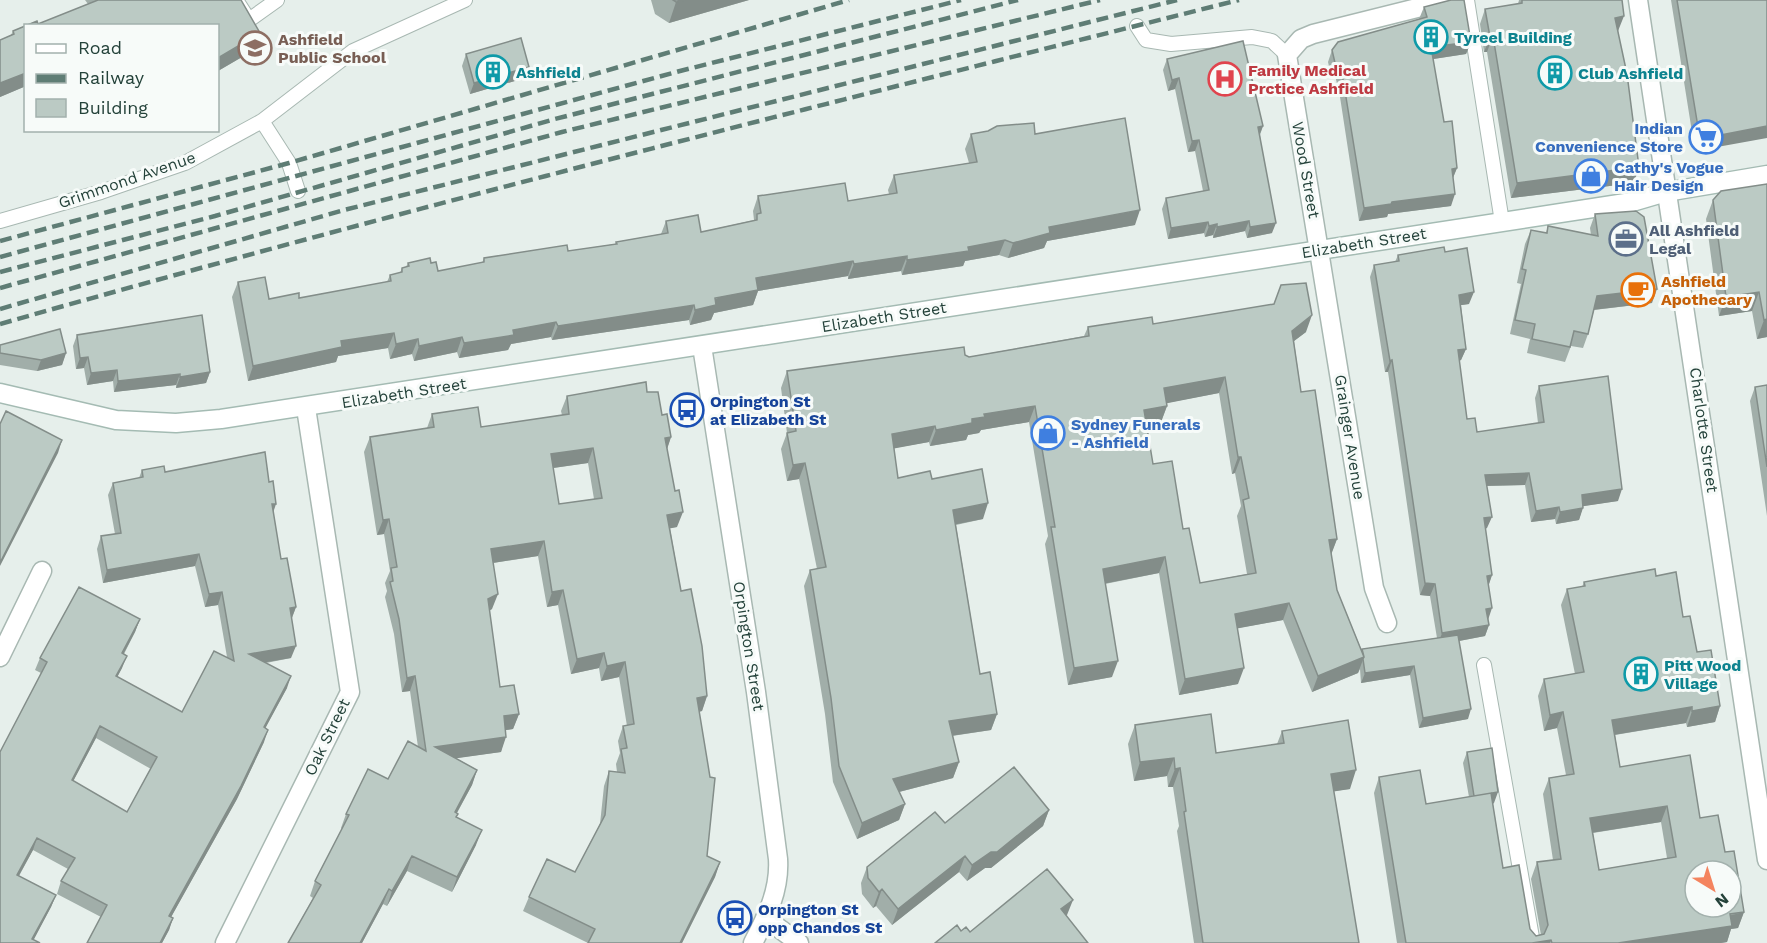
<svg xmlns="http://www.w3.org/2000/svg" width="1767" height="943" font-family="'Work Sans',sans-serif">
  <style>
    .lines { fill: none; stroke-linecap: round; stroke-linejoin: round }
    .service-casing { stroke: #a8b8b2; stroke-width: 16 }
    .minor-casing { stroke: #a8b8b2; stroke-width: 21 }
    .secondary-casing { stroke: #a4bbb3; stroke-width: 21 }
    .service { stroke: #fff; stroke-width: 14 }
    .minor { stroke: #fff; stroke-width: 18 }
    .secondary { stroke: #fff; stroke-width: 18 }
    .rail { stroke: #5f7d75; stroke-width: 4.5; stroke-dasharray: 12 6; stroke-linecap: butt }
    .wall { fill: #a1aea9; fill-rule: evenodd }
    .shaded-wall { fill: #838d89 }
    .building { fill: #bbcac4; stroke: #838d89; stroke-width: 1.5; fill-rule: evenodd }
    .labels { text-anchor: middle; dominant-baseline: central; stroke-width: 6; stroke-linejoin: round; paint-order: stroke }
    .culture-label { font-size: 16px; font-weight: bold; fill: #0d838f; stroke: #f7fbf9; text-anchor: start }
    .education-label { font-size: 16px; font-weight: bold; fill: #785e54; stroke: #f7fbf9; text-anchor: start }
    .health-label { font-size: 16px; font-weight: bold; fill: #be3a42; stroke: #f7fbf9; text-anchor: start }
    .shop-label { font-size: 16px; font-weight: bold; fill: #366cbe; stroke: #f7fbf9; text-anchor: start }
    .street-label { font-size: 16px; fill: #24423a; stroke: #f7fbf9 }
    .service-label { font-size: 16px; font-weight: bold; fill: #4e5e75; stroke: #f7fbf9; text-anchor: start }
    .food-label { font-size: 16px; font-weight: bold; fill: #c56008; stroke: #f7fbf9; text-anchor: start }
    .transit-label { font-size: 16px; font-weight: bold; fill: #164399; stroke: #f7fbf9; text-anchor: start }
  </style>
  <rect width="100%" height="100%" fill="#e6efeb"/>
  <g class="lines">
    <defs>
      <path id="service" d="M 236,0 L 249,20 L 277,0
        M 1467,0 L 1502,222
        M 1137,26 L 1146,40 L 1171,44 L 1252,37 L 1272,41 L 1287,55
        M 262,121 L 289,163 L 298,191
        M 0,221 L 101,192 L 185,163 L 262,121 L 353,51 L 465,0
        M 1484,665 L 1533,943"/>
      <path id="minor" d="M 1638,0 L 1767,860
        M 702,346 L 756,692 L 778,859 C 780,890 767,916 753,943
        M 1387,623 L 1374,588 L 1287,55 L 1301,39 L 1313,34 L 1449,0
        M 0,657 L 42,571
        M 765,918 L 799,943
        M 225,943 L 350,692 L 306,408"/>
      <path id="secondary" d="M 0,393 L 116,420 L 176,423 L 221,419 L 1632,202 L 1666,192 L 1767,175"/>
    </defs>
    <use href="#service" class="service-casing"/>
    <use href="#minor" class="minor-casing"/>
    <use href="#secondary" class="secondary-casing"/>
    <use href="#service" class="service"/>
    <use href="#minor" class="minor"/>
    <use href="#secondary" class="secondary"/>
    <path class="rail" d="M 0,241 L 289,163 L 849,0
      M 0,257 L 680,71 L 961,0
      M 0,272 L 215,216 L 555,119 L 1018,0
      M 0,288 L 562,132 L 1100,0
      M 0,309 L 344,210 L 1177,0
      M 0,324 C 411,207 825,104 1239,0"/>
  </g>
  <path class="wall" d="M 85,0 L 241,0 L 260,33 L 254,50 L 218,71 L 218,26 L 26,26 L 26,86 L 0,97 L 0,40 L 11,35 L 13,31 L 37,21 L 38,24 L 88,4 Z
    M 651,0 L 749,0 L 669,23 L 655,14 Z
    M 1519,0 L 1622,0 L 1618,31 L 1634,183 L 1511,198 L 1487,52 L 1484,52 L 1480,24 L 1485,9 L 1518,4 Z
    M 1671,0 L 1767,0 L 1695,151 Z
    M 1424,7 L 1471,42 L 1466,54 L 1433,59 L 1444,122 L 1457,168 L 1453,178 L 1451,206 L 1388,214 L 1387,217 L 1359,221 L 1340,97 L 1335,75 L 1331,75 L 1328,62 L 1332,50 L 1419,19 Z
    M 466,54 L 529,67 L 525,78 L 470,94 L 462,66 Z
    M 1167,59 L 1263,126 L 1260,135 L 1272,233 L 1247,238 L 1245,231 L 1213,238 L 1213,235 L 1205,237 L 1204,233 L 1168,239 L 1162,209 L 1166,198 L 1203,191 L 1195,151 L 1188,152 L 1175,89 L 1168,91 L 1163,70 Z
    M 971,134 L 1035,134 L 1135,225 L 1047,241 L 1044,248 L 1008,258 L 999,255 L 965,261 L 963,266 L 902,275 L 901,271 L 848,279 L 848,276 L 758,291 L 753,305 L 714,313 L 711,320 L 690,325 L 689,320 L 552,340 L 551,337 L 511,344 L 508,350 L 459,358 L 457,352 L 414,361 L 412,354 L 390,359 L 388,348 L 338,356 L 336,362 L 248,381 L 232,297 L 238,282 L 269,299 L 299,298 L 387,282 L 390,275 L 400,273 L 402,268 L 406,267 L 408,263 L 431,263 L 438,271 L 482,263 L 484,258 L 568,251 L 615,244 L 616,242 L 661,234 L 666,221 L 701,232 L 754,220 L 753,211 L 758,196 L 848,201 L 889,194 L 888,190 L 894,175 L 969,163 L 965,149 Z
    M 1767,184 L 1767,337 L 1757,339 L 1752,311 L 1719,316 L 1706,219 L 1713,200 Z
    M 1595,214 L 1652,303 L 1594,310 L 1588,334 L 1583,348 L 1571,346 L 1565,362 L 1527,353 L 1530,339 L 1510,334 L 1521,284 L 1517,283 L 1525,244 L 1531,230 L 1546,233 L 1548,226 L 1591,235 L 1590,228 Z
    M 1445,252 L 1469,304 L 1461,305 L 1466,349 L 1461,360 L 1459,361 L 1467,419 L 1477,432 L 1538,423 L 1535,398 L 1539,386 L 1618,501 L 1583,506 L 1579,520 L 1556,524 L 1555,519 L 1531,522 L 1525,485 L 1487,486 L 1487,528 L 1485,529 L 1492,575 L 1488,587 L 1488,619 L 1489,625 L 1485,636 L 1459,641 L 1468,719 L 1419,728 L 1410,675 L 1361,683 L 1360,669 L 1358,673 L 1312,692 L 1283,620 L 1238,628 L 1238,684 L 1179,695 L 1159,573 L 1105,584 L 1112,677 L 1068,685 L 1045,544 L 1048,536 L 1029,422 L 981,430 L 979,433 L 968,435 L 966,440 L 930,446 L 929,442 L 894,448 L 898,478 L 932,479 L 983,519 L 956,525 L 980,674 L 997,714 L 991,730 L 952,736 L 959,762 L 953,778 L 899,792 L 905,804 L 899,820 L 857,839 L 833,782 L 825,714 L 804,586 L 810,570 L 817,569 L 799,479 L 787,481 L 781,449 L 787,433 L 781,388 L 787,371 L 965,355 L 969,357 L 1084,336 L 1088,327 L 1153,324 L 1306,332 L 1294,341 L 1301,392 L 1337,539 L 1331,554 L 1337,590 L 1362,651 L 1362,649 L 1437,638 L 1430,596 L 1420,595 L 1388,372 L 1385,372 L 1370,277 L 1374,265 L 1395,262 L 1398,255 ZM 1219,393 L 1232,474 L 1235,473 L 1241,506 L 1237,516 L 1247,574 L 1200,583 L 1183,529 L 1153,464 L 1146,425 L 1161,422 L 1167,406 L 1166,403 Z
    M 77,335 L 210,372 L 206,383 L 176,388 L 176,385 L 114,392 L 113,381 L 87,385 L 84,368 L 76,369 L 73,346 Z
    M 0,345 L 66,353 L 62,365 L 37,371 L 0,365 Z
    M 1767,385 L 1767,516 L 1750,401 L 1755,387 Z
    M 647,392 L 662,415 L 671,437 L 667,449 L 677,527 L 670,528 L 681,591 L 707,696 L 702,711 L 699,712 L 707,856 L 720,862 L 715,877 L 682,943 L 588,943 L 523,911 L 529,897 L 575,872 L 600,824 L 604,786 L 609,771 L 617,772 L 616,764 L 620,753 L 618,741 L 623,726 L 627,726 L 619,677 L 601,681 L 599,668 L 571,674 L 558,605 L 547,607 L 538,556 L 493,563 L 492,609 L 489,611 L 500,687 L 519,714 L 513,729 L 506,730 L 501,752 L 456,758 L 477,770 L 472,785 L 457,813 L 457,817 L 476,845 L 452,892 L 407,871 L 387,906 L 383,904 L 362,943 L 288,943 L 313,898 L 310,896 L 315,881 L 342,829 L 341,828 L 346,814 L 388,779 L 418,747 L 410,691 L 402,692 L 394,634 L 385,597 L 387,591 L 385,583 L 390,571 L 384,534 L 377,535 L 364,452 L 370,437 L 427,428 L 432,414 L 481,427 L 562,415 L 561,411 L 567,396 ZM 588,463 L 594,499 L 559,504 L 553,468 Z
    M 142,470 L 165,472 L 273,512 L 281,559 L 296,607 L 292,618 L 291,658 L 266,663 L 287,688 L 265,728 L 264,742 L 237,799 L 171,917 L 173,918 L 169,930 L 162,943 L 87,943 L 101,917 L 57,894 L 61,881 L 68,869 L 33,850 L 19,876 L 56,895 L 51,907 L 33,940 L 0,943 L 41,673 L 35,670 L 40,658 L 140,619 L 135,632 L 124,654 L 122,668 L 117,677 L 182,712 L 227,657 L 218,605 L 205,607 L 195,566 L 103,583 L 97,549 L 101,536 L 115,534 L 108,495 L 113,483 L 139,478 ZM 96,738 L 151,769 L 127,812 L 73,781 Z
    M 1656,576 L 1683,617 L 1697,652 L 1720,706 L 1715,722 L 1687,727 L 1686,723 L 1615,735 L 1620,767 L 1700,818 L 1725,852 L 1744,912 L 1738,928 L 1731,929 L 1727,942 L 1721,943 L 1397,943 L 1374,793 L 1379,777 L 1426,804 L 1469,797 L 1463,763 L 1467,752 L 1494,803 L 1493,804 L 1503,868 L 1530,929 L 1536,936 L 1541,935 L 1531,879 L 1537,862 L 1553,860 L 1543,794 L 1549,778 L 1566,775 L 1557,728 L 1544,731 L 1538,696 L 1544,679 L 1575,674 L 1561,605 L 1567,589 L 1582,587 L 1584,582 ZM 1661,822 L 1667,858 L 1599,870 L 1593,833 Z
    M 1135,725 L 1216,753 L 1277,744 L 1282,731 L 1350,789 L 1334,791 L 1359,943 L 1194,943 L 1177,831 L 1179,826 L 1173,787 L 1168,787 L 1167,776 L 1134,781 L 1128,744 Z
    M 1049,810 L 1043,826 L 991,868 L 985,868 L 967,881 L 959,872 L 892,925 L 876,906 L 873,908 L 862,894 L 861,883 L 867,867 L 945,823 Z"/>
  <path class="shaded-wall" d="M 685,0 L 749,0 L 669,23 L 676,2 Z
    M 1624,16 L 1618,31 L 1610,33 L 1615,18 Z
    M 260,33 L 254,50 L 218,71 L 218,58 Z
    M 1493,36 L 1487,52 L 1484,52 L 1490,37 Z
    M 1471,42 L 1466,54 L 1427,60 L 1431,47 Z
    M 1335,63 L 1340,63 L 1335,75 L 1331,75 Z
    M 529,67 L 525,78 L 470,94 L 474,83 Z
    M 26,73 L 26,86 L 0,97 L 0,83 Z
    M 1179,78 L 1175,89 L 1168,91 L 1172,80 Z
    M 1263,126 L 1259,136 L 1258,127 Z
    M 1767,126 L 1767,138 L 1695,151 L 1700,139 Z
    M 1199,140 L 1195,151 L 1188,152 L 1192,141 Z
    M 1639,167 L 1634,183 L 1511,198 L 1517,183 Z
    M 1457,168 L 1452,180 L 1452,169 Z
    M 1455,194 L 1451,206 L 1388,214 L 1387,217 L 1359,221 L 1364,208 L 1392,202 Z
    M 1140,210 L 1135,225 L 1047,241 L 1044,248 L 1008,258 L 1013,243 L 1049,227 Z
    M 1249,221 L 1245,231 L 1213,238 L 1217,227 Z
    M 1208,222 L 1204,233 L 1168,239 L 1171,228 Z
    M 1276,223 L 1272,233 L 1247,238 L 1250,227 Z
    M 1217,224 L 1213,235 L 1205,237 L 1209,226 Z
    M 1005,240 L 999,255 L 965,261 L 963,266 L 902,275 L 907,260 L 968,247 Z
    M 907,256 L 901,271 L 848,279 L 854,264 Z
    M 853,261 L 848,276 L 758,291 L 753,305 L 714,313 L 711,320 L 690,325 L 695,310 L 756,278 Z
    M 1657,289 L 1652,303 L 1592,310 L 1597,296 Z
    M 1474,292 L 1469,304 L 1455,306 L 1459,295 Z
    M 1759,292 L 1752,311 L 1719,316 L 1726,297 Z
    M 694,305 L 689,320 L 552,340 L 558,326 Z
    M 1312,315 L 1306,332 L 1286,347 L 1292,331 Z
    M 1767,319 L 1767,337 L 1757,339 L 1764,320 Z
    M 556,322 L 551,337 L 511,344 L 508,350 L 459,358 L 464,343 L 513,330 Z
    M 394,333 L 388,348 L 338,356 L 336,362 L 248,381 L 253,366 L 341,341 Z
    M 462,337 L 457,352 L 414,361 L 419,346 Z
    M 418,339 L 412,354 L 390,359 L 396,344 Z
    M 1466,349 L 1461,360 L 1454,362 L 1458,350 Z
    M 66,353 L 62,365 L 37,371 L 41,360 Z
    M 88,357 L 84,368 L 76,369 L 80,358 Z
    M 1392,360 L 1388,372 L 1385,372 L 1390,361 Z
    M 117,370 L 113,381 L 87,385 L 91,373 Z
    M 210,372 L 206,383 L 176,388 L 180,377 Z
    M 180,374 L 176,385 L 114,392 L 118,381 Z
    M 1225,377 L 1219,393 L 1158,405 L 1164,388 Z
    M 1035,406 L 1029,422 L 981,430 L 979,433 L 968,435 L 966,440 L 930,446 L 936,430 L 972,419 L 984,414 Z
    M 1167,406 L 1161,422 L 1138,426 L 1144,410 Z
    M 935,426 L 929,442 L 886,450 L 892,434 Z
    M 671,437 L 666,452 L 665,438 Z
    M 62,440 L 58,453 L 0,566 L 0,563 Z
    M 593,448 L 588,463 L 546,469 L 551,454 Z
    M 1238,457 L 1241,457 L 1235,473 L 1232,474 Z
    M 805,463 L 799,479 L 787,481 L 793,465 Z
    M 1529,473 L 1525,485 L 1481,486 L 1485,475 Z
    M 1622,489 L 1618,501 L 1578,507 L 1582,495 Z
    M 988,503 L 983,519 L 947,526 L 953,510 Z
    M 272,504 L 276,504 L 272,516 Z
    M 1559,507 L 1555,519 L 1531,522 L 1536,511 Z
    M 1583,508 L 1579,520 L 1556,524 L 1560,512 Z
    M 683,512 L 677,527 L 662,530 L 667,515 Z
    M 1492,517 L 1487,528 L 1479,530 L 1484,518 Z
    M 389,519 L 384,534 L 377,535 L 383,520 Z
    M 1337,539 L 1331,555 L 1329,540 Z
    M 544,541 L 538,556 L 486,564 L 491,549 Z
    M 199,554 L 195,566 L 103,583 L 107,570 Z
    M 1165,557 L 1159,573 L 1097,585 L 1103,569 Z
    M 1492,575 L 1488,587 L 1487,576 Z
    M 1425,583 L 1435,584 L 1430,596 L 1420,595 Z
    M 563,590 L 558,605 L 547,607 L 552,592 Z
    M 222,592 L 218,605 L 205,607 L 209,594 Z
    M 498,594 L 492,609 L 482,614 L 488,599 Z
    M 1289,603 L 1283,620 L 1229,630 L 1235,614 Z
    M 296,607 L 291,620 L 290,608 Z
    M 1492,608 L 1488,620 L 1486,609 Z
    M 140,619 L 135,632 L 117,666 L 122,653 Z
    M 1489,625 L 1485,636 L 1438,645 L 1442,633 Z
    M 296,646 L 291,658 L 244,666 L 249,654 Z
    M 604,653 L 599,668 L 571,674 L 577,659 Z
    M 127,656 L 122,668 L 111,689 L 116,676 Z
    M 1364,657 L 1358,673 L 1312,692 L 1318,676 Z
    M 1118,661 L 1112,677 L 1068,685 L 1074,668 Z
    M 625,662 L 619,677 L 601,681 L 607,666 Z
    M 1414,666 L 1410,675 L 1361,683 L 1365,673 Z
    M 1244,668 L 1238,684 L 1179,695 L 1185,679 Z
    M 291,676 L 287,688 L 259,740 L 264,727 Z
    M 415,676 L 410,691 L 402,692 L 407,678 Z
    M 707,696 L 702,711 L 692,713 L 697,698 Z
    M 1720,706 L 1715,722 L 1687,727 L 1692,711 Z
    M 1692,707 L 1686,723 L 1607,736 L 1612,720 Z
    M 1471,709 L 1468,719 L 1419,728 L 1423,718 Z
    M 1563,712 L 1557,728 L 1544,731 L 1550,715 Z
    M 519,714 L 513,729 L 498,731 L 504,716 Z
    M 997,714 L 991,730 L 943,737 L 949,721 Z
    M 100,726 L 96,738 L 67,793 L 72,780 Z
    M 268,730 L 264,742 L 237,799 L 165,928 L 169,916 Z
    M 506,737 L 501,752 L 430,762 L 435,747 Z
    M 1174,758 L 1167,776 L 1134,781 L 1140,762 Z
    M 959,762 L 953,778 L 887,795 L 893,779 Z
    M 1180,768 L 1173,787 L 1168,787 L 1175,769 Z
    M 477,770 L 472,785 L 449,827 L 455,812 Z
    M 1356,770 L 1350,789 L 1324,793 L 1331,774 Z
    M 1498,792 L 1494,803 L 1470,807 L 1474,796 Z
    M 905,804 L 899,820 L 857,839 L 862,823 Z
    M 1667,806 L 1661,822 L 1584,834 L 1590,818 Z
    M 1049,810 L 1043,826 L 991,868 L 985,868 L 967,881 L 972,865 Z
    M 482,830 L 476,845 L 452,892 L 457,877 Z
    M 37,838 L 33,850 L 12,888 L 17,875 Z
    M 412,856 L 407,871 L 387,906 L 392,891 Z
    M 965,856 L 959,872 L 892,925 L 898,909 Z
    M 720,862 L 715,877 L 682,943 L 680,943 Z
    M 389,889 L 383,904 L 362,943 L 360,943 Z
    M 882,889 L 876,906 L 873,908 L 879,892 Z
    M 56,895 L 51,907 L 32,943 L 32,939 Z
    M 1073,900 L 1067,915 L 1056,924 L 1061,909 Z
    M 1744,912 L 1738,928 L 1731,929 L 1727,942 L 1721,943 L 1618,943 Z
    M 173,918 L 169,930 L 162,943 L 160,943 Z
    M 1551,940 L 1550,943 L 1532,943 Z"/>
  <path class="building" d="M 98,0 L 241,0 L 260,33 L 218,58 L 218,26 L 26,26 L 26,73 L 0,83 L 0,40 L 14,34 L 13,31 L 37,21 L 38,24 Z
    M 673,0 L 685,0 L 676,2 Z
    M 1451,0 L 1464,0 L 1471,42 L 1431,47 L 1444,122 L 1452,121 L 1457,168 L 1452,169 L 1455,194 L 1392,202 L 1391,204 L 1364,208 L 1344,85 L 1340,63 L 1335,63 L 1332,50 L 1338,42 L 1427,17 L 1424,7 Z
    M 1522,0 L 1622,0 L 1624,16 L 1615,18 L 1627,74 L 1639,167 L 1517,183 L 1493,36 L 1490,37 L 1485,9 L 1522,3 Z
    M 1677,0 L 1767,0 L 1767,126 L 1700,139 Z
    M 521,38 L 529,67 L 474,83 L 466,54 Z
    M 1243,41 L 1263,126 L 1258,127 L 1276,223 L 1250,227 L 1249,221 L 1217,227 L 1217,224 L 1209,226 L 1208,222 L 1171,228 L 1166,198 L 1209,190 L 1199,140 L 1192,141 L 1179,78 L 1172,80 L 1167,59 Z
    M 1125,118 L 1140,210 L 1049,227 L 1050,233 L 1013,243 L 1005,240 L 968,247 L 969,251 L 907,260 L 907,256 L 854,264 L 853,261 L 756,278 L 758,290 L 715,298 L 716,305 L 695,310 L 694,305 L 558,326 L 556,322 L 513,330 L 514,335 L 464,343 L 462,337 L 419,346 L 418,339 L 396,344 L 394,333 L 341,341 L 342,347 L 253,366 L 238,282 L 265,277 L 269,299 L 299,293 L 299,298 L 391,281 L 390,275 L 402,272 L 402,268 L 409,266 L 408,263 L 430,258 L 431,263 L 436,262 L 438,271 L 484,262 L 484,258 L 567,245 L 568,251 L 617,244 L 616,242 L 668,233 L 666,221 L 698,215 L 701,232 L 757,220 L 757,214 L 761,213 L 758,196 L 845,183 L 848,201 L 897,193 L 894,175 L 977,162 L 971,134 L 988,131 L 997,126 L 1034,123 L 1035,134 Z
    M 1767,184 L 1767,319 L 1764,320 L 1759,292 L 1726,297 L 1713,200 L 1721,191 Z
    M 1636,211 L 1644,217 L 1657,289 L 1597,296 L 1588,334 L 1574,331 L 1570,347 L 1532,339 L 1535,324 L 1515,320 L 1526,270 L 1522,269 L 1531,230 L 1547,233 L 1548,226 L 1598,236 L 1595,214 Z
    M 1444,247 L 1445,252 L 1467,248 L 1474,292 L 1459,295 L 1466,349 L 1458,350 L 1467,419 L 1475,418 L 1477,432 L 1544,422 L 1539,386 L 1608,376 L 1622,489 L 1582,495 L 1583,508 L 1560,512 L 1559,507 L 1536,511 L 1529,473 L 1485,475 L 1492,517 L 1484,518 L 1492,575 L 1487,576 L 1492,608 L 1486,609 L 1489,625 L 1442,633 L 1435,584 L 1425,583 L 1392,360 L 1390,361 L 1374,265 L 1399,261 L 1398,255 Z
    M 1306,283 L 1312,315 L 1292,331 L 1301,392 L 1315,390 L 1337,539 L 1329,540 L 1337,590 L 1364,657 L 1318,676 L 1289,603 L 1235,614 L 1244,668 L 1185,679 L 1165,557 L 1103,569 L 1118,661 L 1074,668 L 1051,527 L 1055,527 L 1035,406 L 984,414 L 985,417 L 972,419 L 972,423 L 936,430 L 935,426 L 892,434 L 898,478 L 930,471 L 932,479 L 982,469 L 988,503 L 953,510 L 980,674 L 990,672 L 997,714 L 949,721 L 959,762 L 893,779 L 905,804 L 862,823 L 839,766 L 831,698 L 810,570 L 826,567 L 805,463 L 793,465 L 787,433 L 796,431 L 787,371 L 964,347 L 965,355 L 969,357 L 1089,336 L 1088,327 L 1152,317 L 1153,324 L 1274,304 L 1281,285 ZM 1225,377 L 1238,457 L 1241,457 L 1249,498 L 1243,500 L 1256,573 L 1200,583 L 1189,528 L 1183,529 L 1172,461 L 1153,464 L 1144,410 L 1167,406 L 1164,388 Z
    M 202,315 L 210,372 L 180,377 L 180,374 L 118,381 L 117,370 L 91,373 L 88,357 L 80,358 L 77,335 Z
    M 60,329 L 66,353 L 41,360 L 0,353 L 0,345 Z
    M 646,382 L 647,392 L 658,392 L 662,415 L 667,414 L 671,437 L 665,438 L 675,491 L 679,490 L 683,512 L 667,515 L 681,591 L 691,589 L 702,646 L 707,696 L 697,698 L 710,777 L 715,778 L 707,856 L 720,862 L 680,943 L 588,943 L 595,929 L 529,897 L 547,859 L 575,872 L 605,815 L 609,771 L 625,773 L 621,749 L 627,748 L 623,726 L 634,724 L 625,662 L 607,666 L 604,653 L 577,659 L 563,590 L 552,592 L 544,541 L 491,549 L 498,594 L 488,599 L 500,687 L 514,685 L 519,714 L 504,716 L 506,737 L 435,747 L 477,770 L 455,812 L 458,814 L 456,817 L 482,830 L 457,877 L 412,856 L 392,891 L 389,889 L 360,943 L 288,943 L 321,885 L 315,881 L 349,815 L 346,814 L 368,769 L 388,779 L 408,741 L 426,751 L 415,676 L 407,678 L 399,619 L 390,582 L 393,581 L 391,568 L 397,567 L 389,519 L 383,520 L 370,437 L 434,427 L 432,414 L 478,407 L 481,427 L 569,414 L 567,396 ZM 593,448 L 602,498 L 559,504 L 551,454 Z
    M 1767,385 L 1767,467 L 1755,387 Z
    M 6,411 L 62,440 L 0,563 L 0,424 Z
    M 265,452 L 269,482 L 273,481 L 276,504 L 272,504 L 281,559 L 287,558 L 296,607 L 290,608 L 296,646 L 249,654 L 291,676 L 264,727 L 268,730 L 241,786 L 169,916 L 173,918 L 160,943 L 87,943 L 107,905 L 61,881 L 75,858 L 37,838 L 17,875 L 56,895 L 32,939 L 40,943 L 0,943 L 0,752 L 47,662 L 40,658 L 79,587 L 140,619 L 122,653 L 127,656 L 116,676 L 182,712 L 214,651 L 234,661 L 222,592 L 209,594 L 199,554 L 107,570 L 101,536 L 121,533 L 113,483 L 143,477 L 142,470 L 164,466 L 165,472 ZM 100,726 L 157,757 L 127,812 L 72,780 Z
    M 1655,569 L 1656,576 L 1676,572 L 1683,617 L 1690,616 L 1697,652 L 1711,650 L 1720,706 L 1692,711 L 1692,707 L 1612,720 L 1620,767 L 1690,755 L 1700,818 L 1718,815 L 1725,852 L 1734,851 L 1744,912 L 1730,914 L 1732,926 L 1618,943 L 1552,943 L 1551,940 L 1532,943 L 1406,943 L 1379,777 L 1420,770 L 1426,804 L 1491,793 L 1503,868 L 1519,865 L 1530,929 L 1536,936 L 1544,934 L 1548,925 L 1537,862 L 1561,859 L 1549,778 L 1574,774 L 1563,712 L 1550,715 L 1544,679 L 1584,672 L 1567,589 L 1585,586 L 1584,582 ZM 1667,806 L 1676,857 L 1599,870 L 1590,818 ZM 1695,871 L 1731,871 L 1731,907 L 1695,907 Z
    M 1458,635 L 1471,709 L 1423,718 L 1414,666 L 1365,673 L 1363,659 L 1364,657 L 1362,649 Z
    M 1211,714 L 1216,753 L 1284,743 L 1282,731 L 1348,720 L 1356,770 L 1331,774 L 1359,943 L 1203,943 L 1184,812 L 1186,811 L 1180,768 L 1175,769 L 1174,758 L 1140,762 L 1135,725 Z
    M 1492,748 L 1498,792 L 1474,796 L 1467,752 Z
    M 1014,767 L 1049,810 L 997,852 L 991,852 L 972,865 L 965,856 L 898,909 L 882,889 L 879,892 L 868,878 L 867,867 L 935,812 L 945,823 Z
    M 1047,869 L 1073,900 L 1061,909 L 1088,943 L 935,943 L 957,925 L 961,931 L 966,927 L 970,932 Z"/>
  <defs>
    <symbol id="building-ring" viewBox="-11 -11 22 22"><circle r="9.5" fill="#f7fbf9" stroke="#0f9aa8" stroke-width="1.5"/><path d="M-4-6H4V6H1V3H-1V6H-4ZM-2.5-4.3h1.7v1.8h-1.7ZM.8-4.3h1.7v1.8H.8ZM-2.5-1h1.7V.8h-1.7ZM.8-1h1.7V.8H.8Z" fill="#0f9aa8"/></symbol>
    <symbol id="school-ring" viewBox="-11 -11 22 22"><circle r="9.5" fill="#f7fbf9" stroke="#8d6e63" stroke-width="1.5"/><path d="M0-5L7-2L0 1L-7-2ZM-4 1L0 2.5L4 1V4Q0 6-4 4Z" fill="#8d6e63"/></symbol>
    <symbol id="hospital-ring" viewBox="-11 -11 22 22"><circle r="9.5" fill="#f7fbf9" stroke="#e0444e" stroke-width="1.5"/><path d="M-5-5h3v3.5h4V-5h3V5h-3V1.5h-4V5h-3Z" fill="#e0444e"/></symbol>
    <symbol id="supermarket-ring" viewBox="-11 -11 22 22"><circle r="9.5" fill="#f7fbf9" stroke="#3f7fe0" stroke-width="1.5"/><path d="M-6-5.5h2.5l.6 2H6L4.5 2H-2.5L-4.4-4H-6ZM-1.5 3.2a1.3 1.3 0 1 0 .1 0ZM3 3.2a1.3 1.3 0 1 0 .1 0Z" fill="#3f7fe0"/></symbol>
    <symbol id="shop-ring" viewBox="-11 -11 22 22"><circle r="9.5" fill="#f7fbf9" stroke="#3f7fe0" stroke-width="1.5"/><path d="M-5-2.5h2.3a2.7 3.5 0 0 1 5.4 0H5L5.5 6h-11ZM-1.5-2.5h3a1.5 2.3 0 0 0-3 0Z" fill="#3f7fe0"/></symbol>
    <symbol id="office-ring" viewBox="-11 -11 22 22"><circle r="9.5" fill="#f7fbf9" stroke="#5c6f8a" stroke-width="1.5"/><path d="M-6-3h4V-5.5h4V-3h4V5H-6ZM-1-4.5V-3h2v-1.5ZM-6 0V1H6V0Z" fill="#5c6f8a"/></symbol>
    <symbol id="cafe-ring" viewBox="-11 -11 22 22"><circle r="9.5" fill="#f7fbf9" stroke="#e8710a" stroke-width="1.5"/><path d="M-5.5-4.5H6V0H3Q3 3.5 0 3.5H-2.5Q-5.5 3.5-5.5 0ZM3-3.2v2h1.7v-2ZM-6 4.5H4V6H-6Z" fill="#e8710a"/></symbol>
    <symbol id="bus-ring" viewBox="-11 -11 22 22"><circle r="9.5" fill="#f7fbf9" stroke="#1a4fb4" stroke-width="1.5"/><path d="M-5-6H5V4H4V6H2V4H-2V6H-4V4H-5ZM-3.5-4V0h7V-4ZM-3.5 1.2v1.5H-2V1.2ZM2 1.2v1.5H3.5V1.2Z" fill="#1a4fb4"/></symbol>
  </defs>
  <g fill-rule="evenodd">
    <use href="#building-ring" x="1412" y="18" width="38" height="38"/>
    <use href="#school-ring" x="236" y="29" width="38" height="38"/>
    <use href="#building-ring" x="474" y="53" width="38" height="38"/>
    <use href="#building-ring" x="1536" y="54" width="38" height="38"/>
    <use href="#hospital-ring" x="1206" y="60" width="38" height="38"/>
    <use href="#supermarket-ring" x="1687" y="118" width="38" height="38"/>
    <use href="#shop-ring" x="1572" y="157" width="38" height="38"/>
    <use href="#office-ring" x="1607" y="220" width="38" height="38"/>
    <use href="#cafe-ring" x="1619" y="271" width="38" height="38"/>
    <use href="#bus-ring" x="668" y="391" width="38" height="38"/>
    <use href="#shop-ring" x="1029" y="414" width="38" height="38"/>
    <use href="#building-ring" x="1622" y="655" width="38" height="38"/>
    <use href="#bus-ring" x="716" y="899" width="38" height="38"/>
  </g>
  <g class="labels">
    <g class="culture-label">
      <text x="1454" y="37">Tyreel Building</text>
      <text x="516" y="72">Ashfield</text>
      <text x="1578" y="73">Club Ashfield</text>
      <text x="1664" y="665">Pitt Wood<tspan x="1664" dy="18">Village</tspan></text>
    </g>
    <g class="education-label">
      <text x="278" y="39">Ashfield<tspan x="278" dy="18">Public School</tspan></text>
    </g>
    <g class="health-label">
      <text x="1248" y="70">Family Medical<tspan x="1248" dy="18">Prctice Ashfield</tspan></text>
    </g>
    <g class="shop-label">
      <text x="1683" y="128" text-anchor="end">Indian<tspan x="1683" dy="18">Convenience Store</tspan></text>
      <text x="1614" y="167">Cathy's Vogue<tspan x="1614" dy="18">Hair Design</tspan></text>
      <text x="1071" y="424">Sydney Funerals<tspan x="1071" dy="18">- Ashfield</tspan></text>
    </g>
    <g class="street-label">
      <text transform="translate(1306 170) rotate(80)">Wood Street</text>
      <text transform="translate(127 180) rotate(-19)">Grimmond Avenue</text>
      <text transform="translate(1364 243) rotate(-9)">Elizabeth Street</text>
      <text transform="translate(884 317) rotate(-9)">Elizabeth Street</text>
      <text transform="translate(404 393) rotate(-9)">Elizabeth Street</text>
      <text transform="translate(1704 430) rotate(82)">Charlotte Street</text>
      <text transform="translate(1350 437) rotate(81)">Grainger Avenue</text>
      <text transform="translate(749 646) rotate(81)">Orpington Street</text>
      <text transform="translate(327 737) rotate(-64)">Oak Street</text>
    </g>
    <g class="service-label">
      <text x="1649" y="230">All Ashfield<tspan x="1649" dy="18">Legal</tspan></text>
    </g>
    <g class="food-label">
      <text x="1661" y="281">Ashfield<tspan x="1661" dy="18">Apothecary</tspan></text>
    </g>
    <g class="transit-label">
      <text x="710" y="401">Orpington St<tspan x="710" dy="18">at Elizabeth St</tspan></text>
      <text x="758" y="909">Orpington St<tspan x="758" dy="18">opp Chandos St</tspan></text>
    </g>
  </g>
  <rect x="24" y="24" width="195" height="108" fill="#f7fbf9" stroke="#a3b1ad" stroke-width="1.5"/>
  <rect x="36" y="44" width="30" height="9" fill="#ffffff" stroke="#a3b1ad" stroke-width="1.5"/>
  <text x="78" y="54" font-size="18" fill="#24423a">Road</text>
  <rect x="36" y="74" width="30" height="9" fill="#5f7d75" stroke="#a3b1ad" stroke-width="1.5"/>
  <text x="78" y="84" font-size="18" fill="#24423a">Railway</text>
  <rect x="36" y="99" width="30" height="18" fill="#bbcac4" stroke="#a3b1ad" stroke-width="1.5"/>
  <text x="78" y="114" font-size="18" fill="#24423a">Building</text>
  <g transform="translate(1713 889) rotate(142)"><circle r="28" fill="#f7fbf9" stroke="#a3b1ad" stroke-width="1.5"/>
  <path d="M0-4.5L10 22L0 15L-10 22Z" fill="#f4845f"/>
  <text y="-9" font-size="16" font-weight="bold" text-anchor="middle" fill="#24423a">N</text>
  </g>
</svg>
